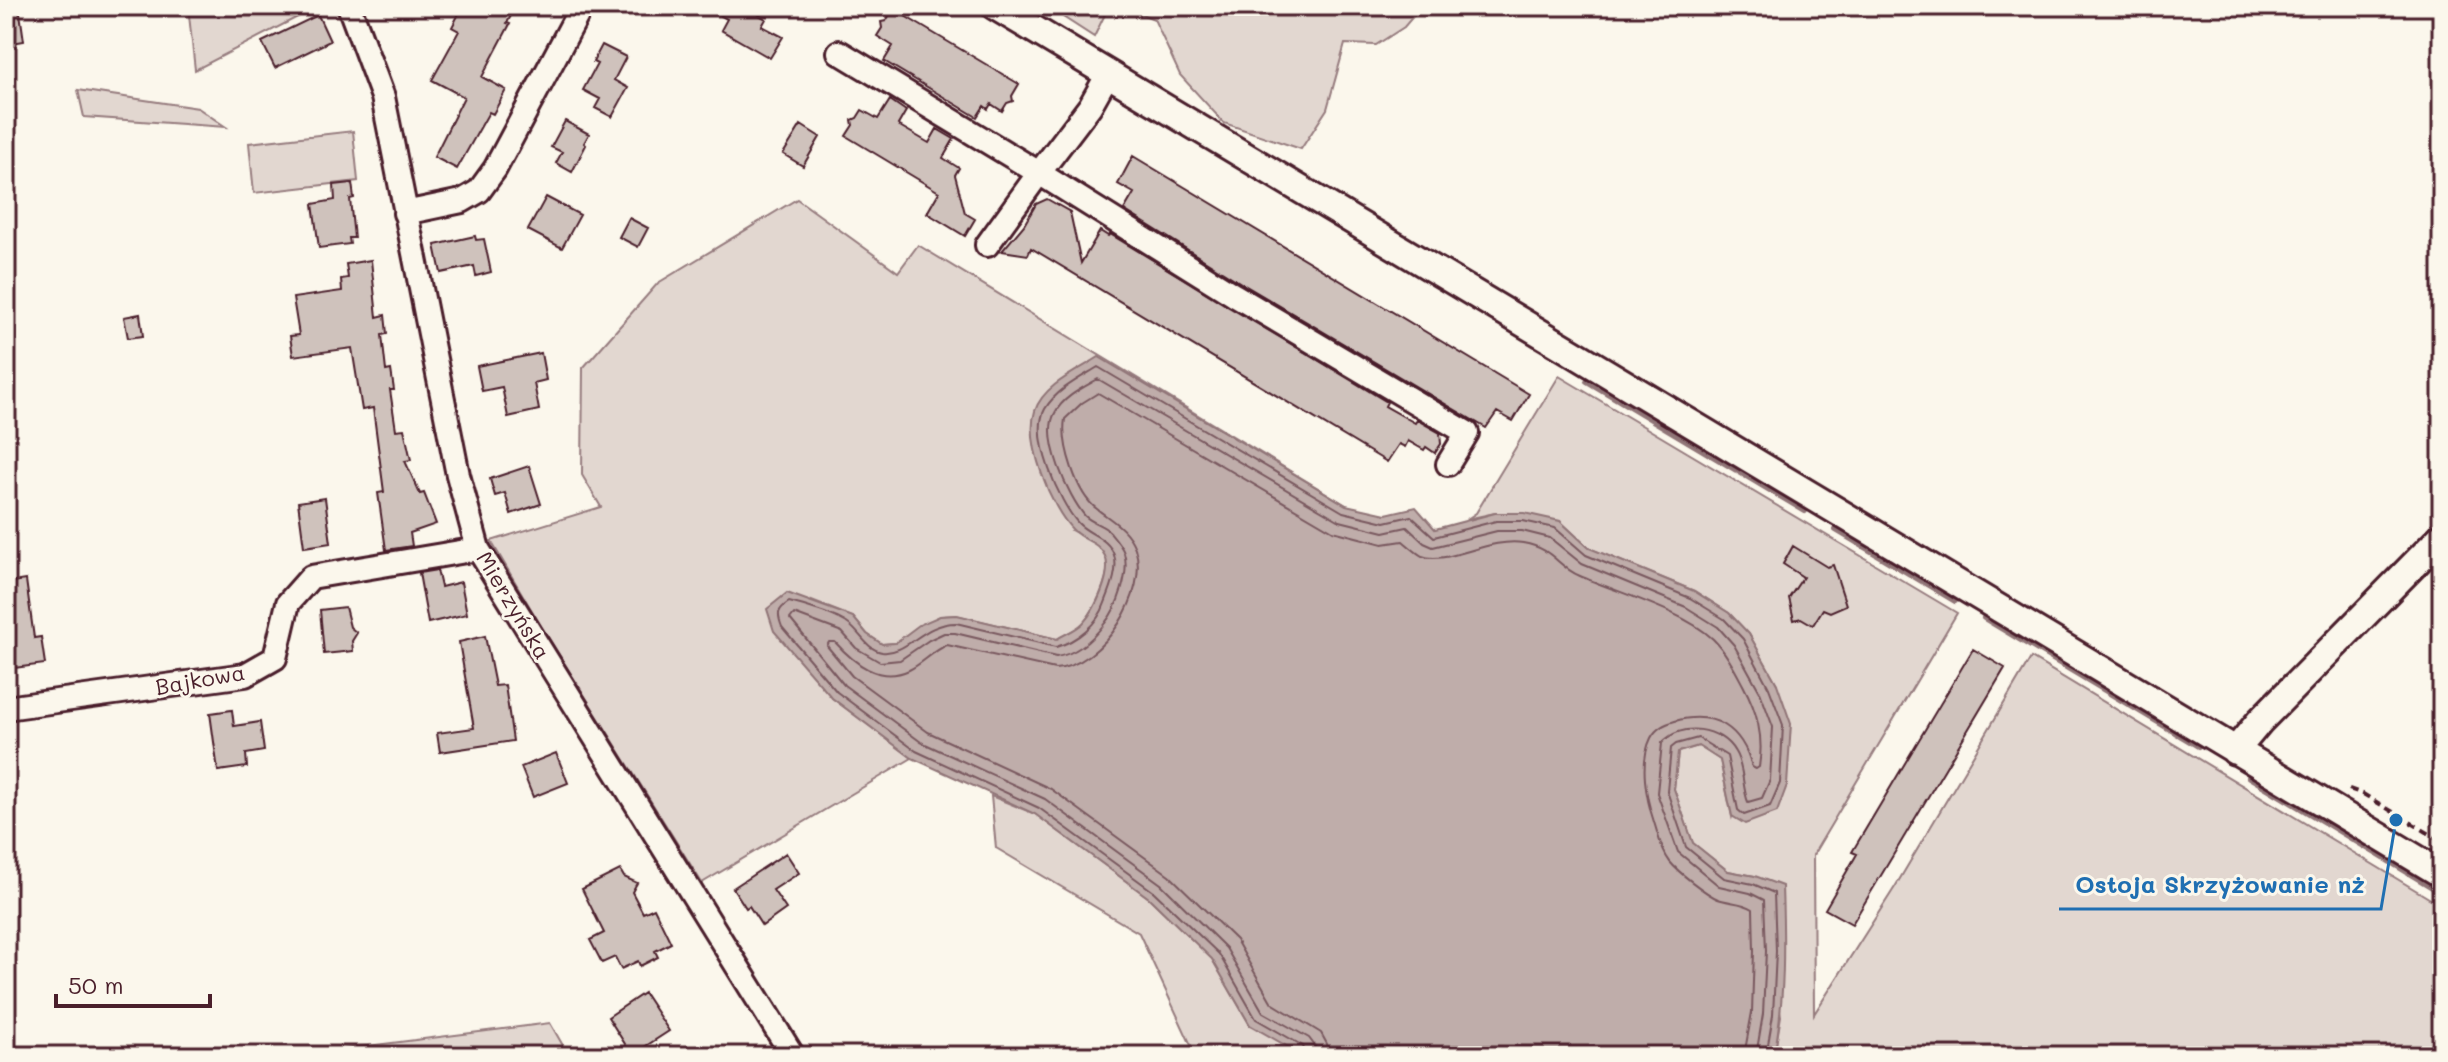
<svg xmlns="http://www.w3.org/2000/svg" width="2448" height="1062" font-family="Mali,sans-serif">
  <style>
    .green { fill: #e2d7d0; stroke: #967b7e; stroke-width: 2 }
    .water { fill: #bfadaa; stroke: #907477; stroke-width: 2 }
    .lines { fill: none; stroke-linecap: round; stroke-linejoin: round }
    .shore { stroke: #79585e; stroke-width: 2 }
    .stream { stroke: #907477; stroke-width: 6 }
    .building { fill: #cfc2bc; stroke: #4a1f2b; stroke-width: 2 }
    .minor-casing { stroke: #4a1f2b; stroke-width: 28 }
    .tertiary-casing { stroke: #4a1f2b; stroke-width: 32 }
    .path { stroke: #4a1f2b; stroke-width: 4; stroke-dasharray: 8 6; stroke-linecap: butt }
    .minor { stroke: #fbf7ec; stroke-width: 22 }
    .tertiary { stroke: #fbf7ec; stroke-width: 26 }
    .labels { text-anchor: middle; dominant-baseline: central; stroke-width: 6; stroke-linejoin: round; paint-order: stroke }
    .street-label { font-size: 22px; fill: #4a1f2b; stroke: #fbf7ec }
    .leader { fill: none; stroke: #1f6fb2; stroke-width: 3 }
    .callout-dot { fill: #1f6fb2; stroke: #fbf7ec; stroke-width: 3 }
    .callout-label { font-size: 24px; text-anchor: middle; font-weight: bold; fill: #1f6fb2; stroke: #fbf7ec; stroke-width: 6; stroke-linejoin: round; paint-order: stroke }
  </style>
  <rect width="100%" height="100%" fill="#fbf7ec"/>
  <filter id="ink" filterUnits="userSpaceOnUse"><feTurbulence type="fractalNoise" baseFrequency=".0125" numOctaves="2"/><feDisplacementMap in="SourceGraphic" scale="16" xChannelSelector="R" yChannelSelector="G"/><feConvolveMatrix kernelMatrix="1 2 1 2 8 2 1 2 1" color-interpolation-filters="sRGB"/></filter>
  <g filter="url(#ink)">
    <path class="green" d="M 188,6 L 319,6 L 195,70 Z
      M 1046,6 L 1109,6 L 1094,37 Z
      M 1121,6 L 1422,6 L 1404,27 L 1376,45 L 1345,44 L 1327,109 L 1301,149 L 1224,123 L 1180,75 L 1154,19 Z
      M 78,90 L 198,108 L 226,127 L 84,117 Z
      M 353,131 L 358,181 L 254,193 L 249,143 Z
      M 797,199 L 898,272 L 918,245 L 1346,505 L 1073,531 C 1085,537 1103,544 1107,558 C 1111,576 1093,616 1079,627 C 1072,631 1064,635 1057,639 L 956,615 L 940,616 L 895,643 L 882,644 L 867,634 L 853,617 L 812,601 L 832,698 L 912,758 L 702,883 L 541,626 L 491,541 L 601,507 L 582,475 L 583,368 L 658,283 Z
      M 1559,376 L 1957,613 L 1813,855 L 1814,1014 L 1895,887 L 2031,658 L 2442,906 L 2442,1056 L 1774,1056 L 1781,1016 L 1755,876 L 1728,871 L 1693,843 L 1674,789 L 1678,752 L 1699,746 L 1720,760 L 1732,817 L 1777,684 L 1749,634 L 1729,613 L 1694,591 L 1589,548 L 1560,521 L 1495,513 L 1467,519 L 1476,513 Z
      M 991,796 L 1035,814 L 1149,898 L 1212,959 L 1250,1025 L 1486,1056 L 1196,1056 L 1139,933 L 996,848 Z
      M 550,1023 L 569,1056 L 288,1056 Z"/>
    <path class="water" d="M 1099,357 L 1346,505 L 1386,514 L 1416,507 L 1435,529 L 1495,513 L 1524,513 L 1560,521 L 1589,548 L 1694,591 L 1729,613 L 1749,634 L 1777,684 L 1791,724 L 1787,785 L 1777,812 L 1745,824 L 1732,816 L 1720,760 L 1698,746 L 1678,752 L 1674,789 L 1693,843 L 1728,871 L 1755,876 L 1782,886 C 1784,944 1785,999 1774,1056 L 1304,1056 L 1250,1025 L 1212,959 L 1149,898 L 1035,814 L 912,758 L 832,698 L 774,631 L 767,609 L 787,593 L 853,617 L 867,634 L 882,644 L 895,643 L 919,625 L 940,616 L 957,615 L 1057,639 C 1065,634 1076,630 1083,623 C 1095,610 1113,574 1105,556 C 1098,541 1083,541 1073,530 C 1050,507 1025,442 1035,411 C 1043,385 1079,370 1099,357 Z"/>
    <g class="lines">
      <path class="shore" d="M 1306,1056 L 1303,1046 L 1256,1019 L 1219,954 L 1154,892 L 1039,808 L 916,751 L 837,692 L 782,627 C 777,614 777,610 789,602 C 802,605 838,616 848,624 C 860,632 866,649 882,652 C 907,655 923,623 956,623 L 1056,647 C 1077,641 1098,624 1105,603 C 1110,590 1119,570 1114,555 C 1108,537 1089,535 1078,523 C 1059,502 1030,436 1045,409 C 1057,389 1080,378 1098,367 L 1343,512 L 1385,522 L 1411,516 L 1434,537 L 1496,521 L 1523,521 L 1555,528 L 1586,555 L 1690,598 L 1724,619 L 1743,639 L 1769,688 L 1783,725 L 1780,783 L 1770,806 L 1744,815 L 1738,810 L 1727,756 L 1698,738 L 1676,744 L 1671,748 L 1667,791 L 1686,847 L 1724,878 L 1753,884 L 1774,893 L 1776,951 L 1773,1015 L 1766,1056
        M 1316,1056 L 1315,1046 L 1309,1038 L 1263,1012 L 1226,948 L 1161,884 L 1045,799 L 921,742 L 844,685 L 790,619 L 794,614 L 842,632 L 856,648 L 880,662 L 900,660 L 929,640 L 944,633 L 955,633 L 1056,657 C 1076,654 1093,639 1105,623 C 1118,607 1130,573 1124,553 C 1122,546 1115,538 1110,532 C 1104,525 1092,523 1085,516 C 1068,496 1041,437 1055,413 C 1063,397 1084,387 1098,379 L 1340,521 L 1384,532 L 1407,527 L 1424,543 L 1433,547 L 1497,531 L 1522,531 L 1550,538 L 1582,564 L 1686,607 L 1718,627 L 1734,645 L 1760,692 L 1773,727 L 1770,780 L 1762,798 L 1748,802 C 1742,787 1744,766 1735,752 C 1721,727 1681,721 1662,743 L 1657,793 L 1678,852 L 1719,886 L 1750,893 L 1764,900 L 1766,951 L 1763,1014 L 1756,1056
        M 1328,1056 L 1327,1044 L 1321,1033 L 1272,1003 L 1236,940 L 1169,875 L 1051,789 L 928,732 L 852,676 L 827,646 L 829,642 L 835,642 C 854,663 879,684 909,670 C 923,663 933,651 947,645 L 1055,669 C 1103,666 1150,592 1135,548 C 1127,528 1112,521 1097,509 C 1076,494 1061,443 1065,419 L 1082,403 L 1098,393 L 1333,531 L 1383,544 L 1403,541 C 1409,546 1415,552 1422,556 C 1445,566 1490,537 1523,543 C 1555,549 1556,566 1580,576 C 1619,593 1683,611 1713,639 C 1726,652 1734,668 1743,685 C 1757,711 1764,736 1759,767 L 1756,769 L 1752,767 C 1742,728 1715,710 1675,721 C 1665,724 1656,728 1651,738 C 1639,762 1646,798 1654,822 C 1658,834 1661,851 1670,862 C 1678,872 1706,894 1718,899 C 1729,903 1743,902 1753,909 L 1754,951 L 1752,1012 L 1744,1056"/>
      <path class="stream" d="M 1587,381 L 1805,511
        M 1836,530 L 1955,601
        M 1984,618 L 2198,746
        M 2249,777 L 2442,893"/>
    </g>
    <path class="building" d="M 6,6 L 19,6 L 24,41 L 6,44 Z
      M 463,6 L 497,6 L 512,14 L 507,23 L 510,24 L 482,77 L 506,90 L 493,114 L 489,112 L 457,169 L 434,157 L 464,97 L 432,80 L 459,31 L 452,27 Z
      M 703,6 L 743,6 L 766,19 L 762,26 L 783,37 L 770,58 L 721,30 L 727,19 Z
      M 893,9 L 1019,84 L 1012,96 L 1013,101 L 1007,103 L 1002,111 L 991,104 L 988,109 L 984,106 L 977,117 L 884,61 L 893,46 L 877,36 L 882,28 L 881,22 L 886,21 Z
      M 318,15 L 330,41 L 275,68 L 262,42 Z
      M 602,45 L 626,57 L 614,80 L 628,88 L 612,117 L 595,108 L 600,99 L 583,90 L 597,64 L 593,62 Z
      M 890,100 L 906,111 L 898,125 L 929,143 L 937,129 L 954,139 L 943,158 L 959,168 L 955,175 L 965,213 L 975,219 L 965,236 L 927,213 L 939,192 L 846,136 L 853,125 L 852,120 L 857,118 L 862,110 L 878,119 Z
      M 565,121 L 589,134 L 584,143 L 586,145 L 572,172 L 556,163 L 562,152 L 551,147 Z
      M 801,125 L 820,137 L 803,166 L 783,154 Z
      M 1133,156 L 1529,394 L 1513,421 L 1497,412 L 1486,428 L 1241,283 L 1124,210 L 1134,193 L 1118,184 Z
      M 352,183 L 354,198 L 350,199 L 354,238 L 349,238 L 350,244 L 319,248 L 313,204 L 335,200 L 334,185 Z
      M 546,197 L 580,215 L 562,248 L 528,230 Z
      M 1047,199 L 1070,212 L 1081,263 L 1100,231 L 1108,236 L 1110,234 L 1387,402 L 1385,406 L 1415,423 L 1417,420 L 1440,433 L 1441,444 L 1435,453 L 1426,447 L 1424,450 L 1408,441 L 1405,447 L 1399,444 L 1387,462 L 1031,248 L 1028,255 L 1002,251 L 1024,225 L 1036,204 Z
      M 629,218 L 648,228 L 638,247 L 619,237 Z
      M 475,236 L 476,240 L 484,239 L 491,272 L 476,276 L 474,266 L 441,273 L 435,245 Z
      M 371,260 L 377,317 L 385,315 L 387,334 L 382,335 L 386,371 L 391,370 L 394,390 L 390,390 L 396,430 L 404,429 L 411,460 L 405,461 L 420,494 L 424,493 L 436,524 L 410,533 L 412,546 L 386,550 L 378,493 L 384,492 L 373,408 L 362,410 L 352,348 L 293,356 L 290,336 L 299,335 L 293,298 L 342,291 L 341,279 L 348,278 L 346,264 Z
      M 140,314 L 143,336 L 128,338 L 124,317 Z
      M 541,353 L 546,380 L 534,383 L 539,410 L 508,417 L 502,387 L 482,391 L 477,366 Z
      M 529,466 L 541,504 L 511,514 L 505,493 L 495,496 L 490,479 Z
      M 325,498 L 331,543 L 304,547 L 298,502 Z
      M 1793,546 L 1827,567 L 1833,565 L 1846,605 L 1830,612 L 1823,609 L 1813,625 L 1801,618 L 1794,620 L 1789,598 L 1803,577 L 1783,564 Z
      M 437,570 L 441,587 L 461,582 L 467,614 L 428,623 L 419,573 Z
      M 26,580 L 34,638 L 41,637 L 45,664 L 6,669 L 6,641 L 12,641 L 6,583 Z
      M 345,607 L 350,627 L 357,633 L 352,641 L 353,651 L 324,654 L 320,610 Z
      M 485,636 L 495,686 L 505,685 L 513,741 L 440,752 L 437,733 L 474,728 L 459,642 Z
      M 1973,649 L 2005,668 L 1852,924 L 1825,909 L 1857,854 L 1852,852 Z
      M 232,710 L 234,726 L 260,722 L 264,751 L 246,754 L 247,767 L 218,771 L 210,713 Z
      M 556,753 L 568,783 L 533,797 L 521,767 Z
      M 786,853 L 799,873 L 773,890 L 786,909 L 762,926 L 749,906 L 746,908 L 733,888 Z
      M 620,870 L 624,877 L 637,883 L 632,892 L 643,913 L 654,908 L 671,943 L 655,951 L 658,957 L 640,966 L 638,961 L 621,969 L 615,957 L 602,963 L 590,940 L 604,933 L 582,889 Z
      M 644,993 L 669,1031 L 632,1055 L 608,1017 Z"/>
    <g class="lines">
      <defs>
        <path id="minor" d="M 349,6 L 383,97 L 458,475 L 478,549 L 793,1056
          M 839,52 L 1039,173 L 1090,106 L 1108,74
          M 405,213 L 462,201 L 479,191 L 495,169 L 582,6
          M 987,245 L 1039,173 L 1234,295 L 1467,433 L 1448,464
          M 6,708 L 245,675 L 275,658 L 288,603 L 311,577 L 478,549"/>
        <path id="tertiary" d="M 995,6 L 2442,874
          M 2235,751 L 2260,721 L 2442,536"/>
      </defs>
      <use href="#minor" class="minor-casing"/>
      <use href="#tertiary" class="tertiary-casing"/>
      <path class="path" d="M 2349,789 L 2363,794 L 2442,841"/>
      <use href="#minor" class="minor"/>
      <use href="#tertiary" class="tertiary"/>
    </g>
  </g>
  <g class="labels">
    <g class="street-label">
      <text transform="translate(514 605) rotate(59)">Mierzyńska</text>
      <text transform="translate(200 679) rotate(-10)">Bajkowa</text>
    </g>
  </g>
  <path class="leader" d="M2396 820L2381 909H2059"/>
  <circle class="callout-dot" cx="2396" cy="820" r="8"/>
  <g class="callout-label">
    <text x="2220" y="893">Ostoja Skrzyżowanie nż</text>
  </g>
  <rect width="2448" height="1062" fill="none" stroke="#fbf7ec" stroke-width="32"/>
  <rect x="16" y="16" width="2416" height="1030" fill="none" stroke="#4a1f2b" stroke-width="3" filter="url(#ink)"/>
  <path d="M56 994v12h154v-12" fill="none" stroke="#4a1f2b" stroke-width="4"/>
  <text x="68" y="994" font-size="24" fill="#4a1f2b" stroke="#fbf7ec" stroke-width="6" paint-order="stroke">50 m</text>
</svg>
